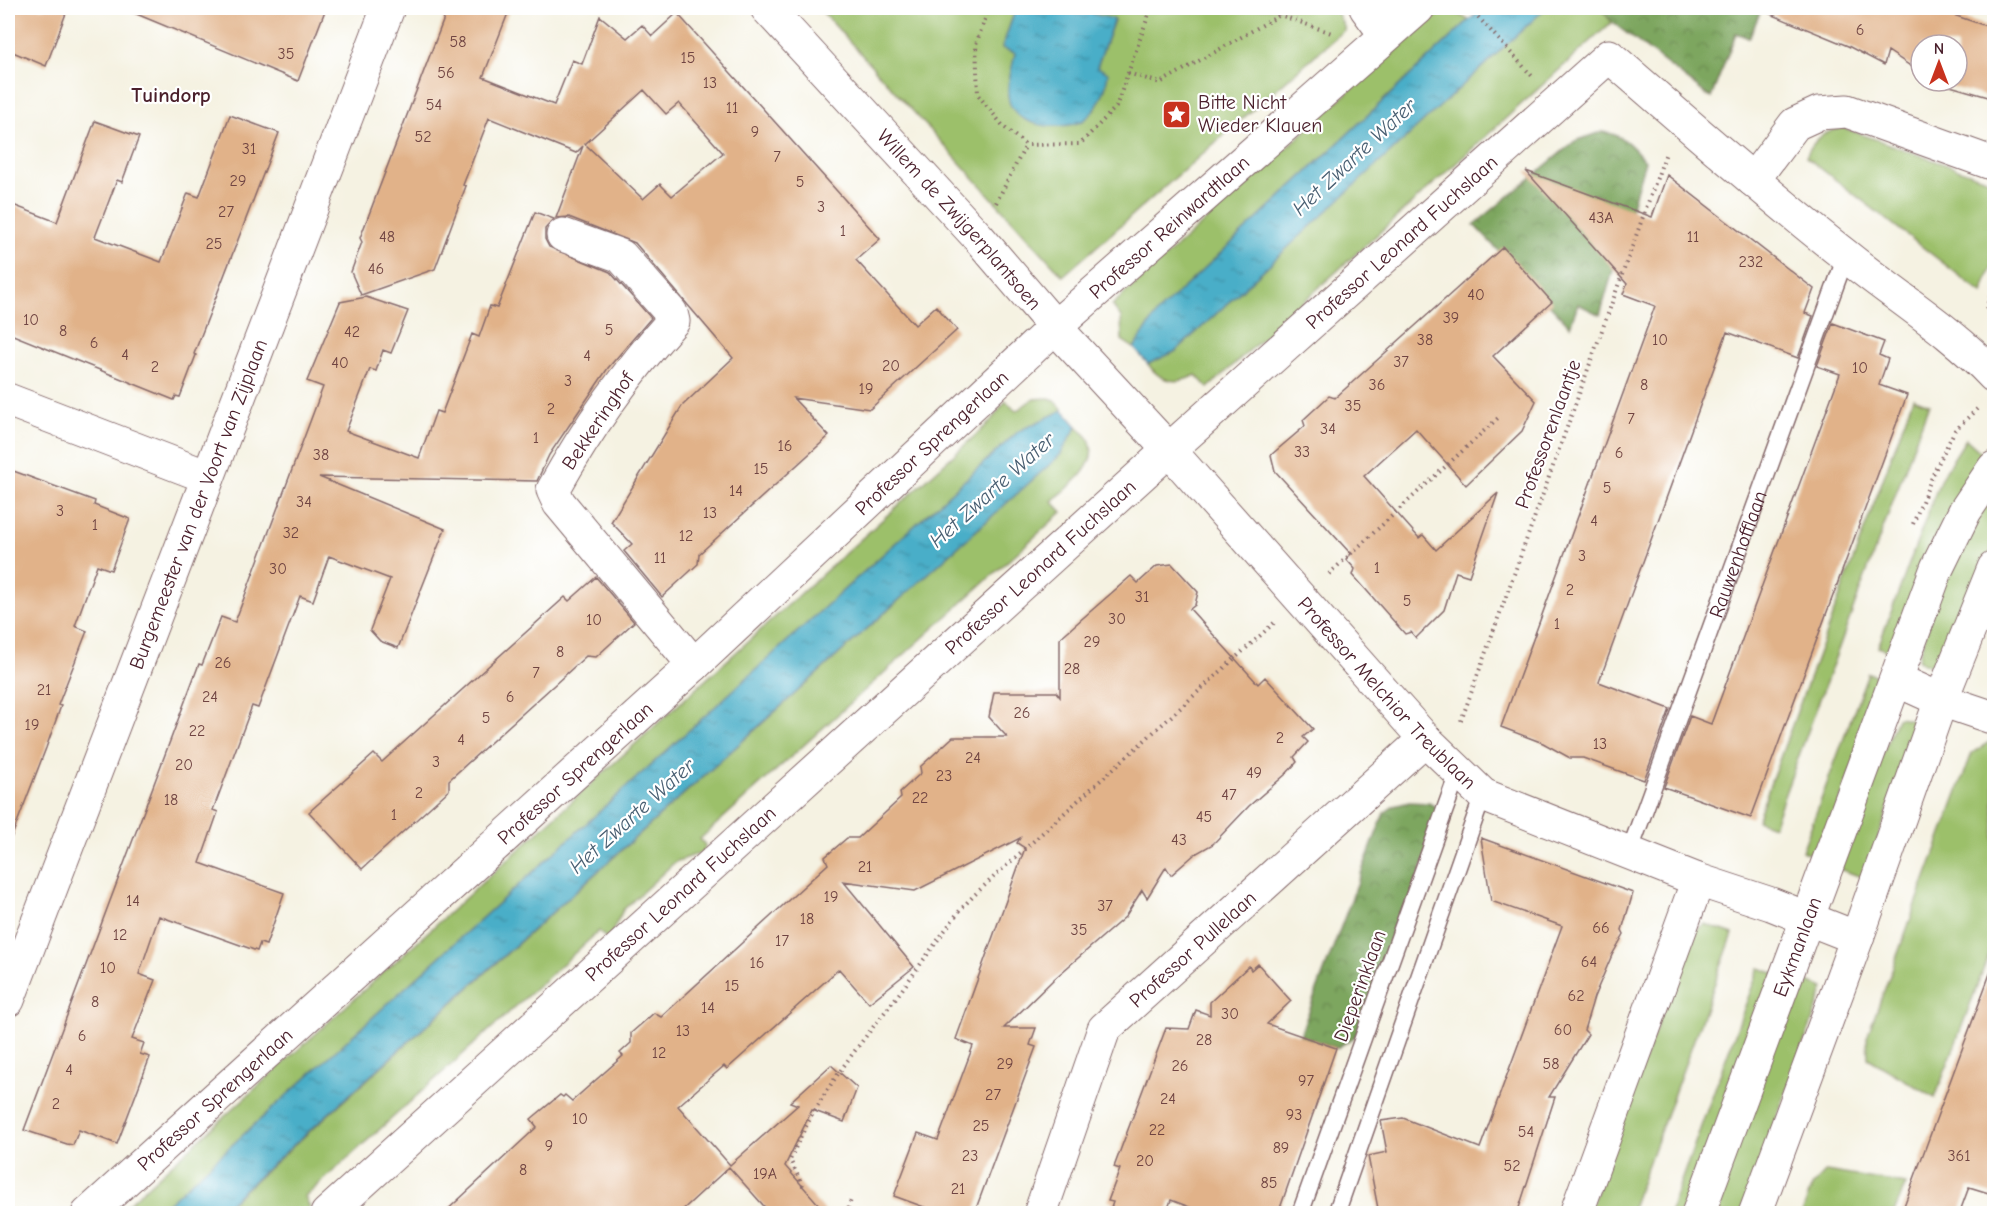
<svg xmlns="http://www.w3.org/2000/svg" width="2002" height="1221" font-family="'Comic Neue',sans-serif">
  <style>
    .grass { fill: #9cc06a; stroke: #73704a; stroke-width: 1.5 }
    .forest { fill: url(#forest-crowns); stroke: #646244; stroke-width: 1.5 }
    .water { fill: url(#water-ripples); stroke: #49667a; stroke-width: 1.5 }
    .building { fill: #e1b289; fill-rule: evenodd }
    .lines { fill: none; stroke-linecap: round; stroke-linejoin: round }
    .lane-casing { stroke: #86696b; stroke-width: 19 }
    .street-casing { stroke: #86696b; stroke-width: 35 }
    .secondary-casing { stroke: #86696b; stroke-width: 35 }
    .path { stroke: #86696b; stroke-width: 4; stroke-dasharray: 1.5 4.5; stroke-linecap: butt }
    .lane { stroke: #fff; stroke-width: 16 }
    .street { stroke: #fff; stroke-width: 33 }
    .secondary { stroke: #fff; stroke-width: 33 }
    .labels { text-anchor: middle; dominant-baseline: central; stroke-width: 4.5; stroke-linejoin: round; paint-order: stroke }
    .number-label { font-size: 16px; fill: #704442 }
    .poi-label { font-size: 20px; fill: #4a1f2b; stroke: #fff; text-anchor: start }
    .street-label { font-size: 20px; fill: #4a1f2b; stroke: #fff }
    .neighbourhood-label { font-size: 21px; font-weight: bold; fill: #4a1f2b; stroke: #fff }
    .water-label { font-size: 21px; font-style: italic; fill: #495f72; stroke: #fff }
  </style>
  <defs>
    <pattern id="forest-crowns" width="20" height="18" patternUnits="userSpaceOnUse" patternTransform="scale(1.5)"><rect width="20" height="18" fill="#7da65e"/><path d="M2 6a3 3 0 1 1 6 0M12 15a3 3 0 1 1 6 0" fill="none" stroke="#68874e"/></pattern>
    <pattern id="water-ripples" width="26" height="14" patternUnits="userSpaceOnUse" patternTransform="scale(1.5)"><rect width="26" height="14" fill="#48aec8"/><path d="M2 4q2-2 4 0t4 0M15 11q2-2 4 0t4 0" fill="none" stroke="#3e8da3"/></pattern>
  </defs>
  <rect width="100%" height="100%" fill="#fff"/>
  <filter id="ink" filterUnits="userSpaceOnUse"><feTurbulence type="fractalNoise" baseFrequency=".0167" numOctaves="2"/><feDisplacementMap in="SourceGraphic" scale="12" xChannelSelector="R" yChannelSelector="G"/><feConvolveMatrix kernelMatrix="1 2 1 2 8 2 1 2 1" color-interpolation-filters="sRGB"/></filter>
  <filter id="wash" filterUnits="userSpaceOnUse"><feTurbulence type="fractalNoise" baseFrequency=".008" numOctaves="4" result="noise"/><feDisplacementMap in="SourceGraphic" scale="24" xChannelSelector="R" yChannelSelector="G"/><feGaussianBlur stdDeviation="1.35" result="paint"/><feColorMatrix in="noise" values="0 0 0 0 0 0 0 0 0 0 0 0 0 0 0 0 0 1.4 0 .05"/><feComposite in="paint" operator="in"/></filter>
  <g filter="url(#wash)">
    <rect width="100%" height="100%" fill="#f5f2e2"/>
    <path class="grass" d="M 819,8 L 1016,8 L 1002,47 L 1015,53 L 1008,96 L 1081,121 L 1095,110 L 1107,84 L 1097,67 L 1114,20 L 1092,14 L 1095,8 L 1335,8 L 1345,29 L 1063,276 Z
      M 1446,8 L 1469,20 L 1158,312 L 1134,348 L 1122,340 L 1121,317 L 1112,305 L 1384,60 Z
      M 1546,8 L 1600,8 L 1612,22 L 1208,388 L 1196,375 C 1177,385 1160,382 1148,364 L 1176,351 Z
      M 1844,128 L 1994,182 L 1994,261 L 1982,293 L 1806,157 C 1813,139 1825,130 1844,128 Z
      M 1049,398 L 1055,400 L 1063,410 L 1019,431 L 157,1213 L 117,1214 L 990,422 L 1006,401 L 1016,411 L 1033,399 Z
      M 1913,398 L 1929,404 L 1773,826 L 1757,820 Z
      M 1077,426 C 1081,431 1087,435 1089,439 C 1101,465 1069,487 1052,501 L 1062,512 L 700,839 L 705,845 L 704,852 L 675,862 L 623,910 L 610,936 L 606,938 L 599,931 L 305,1197 L 310,1208 L 301,1213 L 218,1214 L 1060,455 Z
      M 1966,439 L 1988,459 L 1894,653 L 1878,647 L 1941,478 Z
      M 1994,488 L 1994,544 L 1938,666 L 1924,664 L 1918,659 L 1940,587 Z
      M 1868,673 L 1885,678 L 1819,858 L 1802,851 Z
      M 1900,717 L 1913,721 L 1916,725 L 1865,878 L 1836,868 L 1897,718 Z
      M 1991,741 L 1994,743 L 1994,941 L 1935,1098 L 1868,1058 L 1867,1037 L 1972,753 Z
      M 1705,924 L 1733,934 L 1630,1213 L 1588,1214 L 1691,933 Z
      M 1759,968 L 1776,974 L 1688,1213 L 1669,1214 Z
      M 1796,978 L 1824,988 L 1742,1213 L 1709,1214 Z
      M 1826,1171 L 1906,1184 L 1894,1213 L 1802,1213 L 1812,1186 Z"/>
    <path class="forest" d="M 1600,8 L 1762,8 L 1749,38 L 1736,33 L 1711,98 L 1612,22 Z
      M 1602,132 C 1623,134 1632,146 1645,161 L 1600,315 L 1578,304 L 1570,326 L 1474,225 L 1575,141 Z
      M 1409,802 L 1429,803 L 1443,811 L 1361,1033 L 1337,1048 L 1300,1035 L 1384,813 L 1394,806 Z"/>
    <path class="water" d="M 1016,8 L 1095,8 L 1093,14 L 1114,19 L 1097,67 L 1108,73 C 1106,90 1098,112 1082,121 C 1059,132 1010,127 1008,95 C 1007,82 1013,66 1015,53 L 1002,48 Z
      M 1482,8 L 1546,8 L 1176,351 L 1148,364 L 1134,348 L 1158,312 Z
      M 1063,410 L 1077,426 L 1060,455 L 218,1213 L 157,1213 L 1019,431 Z"/>
    <g id="blocks">
      <path class="building" d="M 8,8 L 68,8 L 46,66 L 8,50 Z
        M 122,8 L 326,8 L 298,81 Z
        M 448,8 L 510,8 L 483,77 L 554,105 L 572,60 L 582,64 L 600,16 L 627,38 L 642,25 L 652,36 L 677,13 L 880,239 L 856,260 L 915,325 L 936,306 L 957,330 L 870,409 L 793,398 L 829,436 L 699,554 L 698,564 L 662,597 L 624,551 L 632,544 L 611,522 L 682,406 L 733,358 L 635,243 L 569,217 L 556,218 L 583,146 L 576,153 L 489,118 L 463,185 L 466,186 L 435,269 L 361,295 L 351,272 L 362,242 L 360,238 ZM 644,90 L 666,114 L 679,103 L 723,153 L 672,196 L 660,184 L 643,199 L 585,144 Z
        M 1756,8 L 1933,8 L 1995,29 L 1995,99 L 1933,81 L 1957,81 L 1957,45 L 1921,45 L 1921,73 L 1888,51 L 1884,65 L 1848,46 Z
        M 230,115 L 279,133 L 194,354 L 196,355 L 180,397 L 176,396 L 174,400 L 8,333 L 8,203 L 57,222 L 95,121 L 139,137 L 122,182 L 117,180 L 95,237 L 161,262 L 188,193 L 199,197 Z
        M 1526,171 L 1652,217 L 1667,175 L 1814,289 L 1805,313 L 1813,316 L 1798,358 L 1727,332 L 1599,682 L 1670,709 L 1644,780 L 1583,758 L 1570,758 L 1543,743 L 1501,727 L 1655,306 L 1623,294 L 1627,284 Z
        M 535,212 L 554,219 L 545,229 L 545,239 L 549,247 L 610,272 L 651,318 L 608,368 L 549,455 L 537,481 L 319,477 L 445,529 L 398,648 L 380,641 L 370,630 L 390,579 L 329,556 L 313,601 L 300,596 L 258,708 L 252,706 L 213,810 L 218,812 L 200,863 L 284,893 L 266,945 L 260,943 L 257,951 L 159,916 L 139,974 L 155,980 L 132,1039 L 144,1043 L 140,1054 L 150,1057 L 117,1144 L 79,1130 L 73,1145 L 67,1144 L 24,1130 L 199,664 L 202,665 L 221,617 L 235,622 L 323,387 L 307,381 L 340,302 L 366,297 L 408,311 L 391,353 L 383,350 L 376,371 L 370,369 L 346,431 L 419,458 L 436,411 L 442,413 L 472,334 L 479,337 L 490,306 L 497,308 Z
        M 1503,247 L 1552,302 L 1493,356 L 1536,401 L 1522,431 L 1466,485 L 1416,429 L 1364,476 L 1419,538 L 1423,535 L 1436,550 L 1498,493 L 1469,576 L 1456,572 L 1444,610 L 1416,638 L 1411,632 L 1405,634 L 1353,575 L 1355,569 L 1346,559 L 1351,554 L 1275,471 L 1271,455 L 1305,426 L 1303,420 L 1329,396 L 1335,398 Z
        M 1833,323 L 1884,342 L 1879,355 L 1888,359 L 1879,385 L 1907,395 L 1751,818 L 1664,787 L 1690,716 L 1711,724 L 1840,374 L 1817,366 Z
        M 8,469 L 95,501 L 94,505 L 130,519 L 111,570 L 97,565 L 75,626 L 87,631 L 58,705 L 61,706 L 46,748 L 10,841 L 8,840 Z
        M 1172,564 L 1198,592 L 1195,605 L 1190,609 L 1258,684 L 1265,677 L 1313,729 L 1303,737 L 1308,742 L 1294,757 L 1297,762 L 1286,774 L 1249,806 L 1213,844 L 1195,854 L 1171,875 L 1166,867 L 1147,898 L 1142,890 L 1125,917 L 1054,979 L 1004,1028 L 1036,1028 L 1030,1045 L 1036,1047 L 974,1214 L 943,1214 L 894,1196 L 918,1133 L 938,1140 L 973,1046 L 956,1039 L 1025,848 L 1017,843 L 1020,838 L 915,891 L 843,881 L 914,967 L 869,1003 L 839,969 L 727,1069 L 724,1066 L 678,1106 L 730,1165 L 798,1105 L 790,1102 L 831,1065 L 857,1088 L 844,1122 L 812,1110 L 785,1166 L 827,1214 L 771,1214 L 729,1167 L 678,1214 L 443,1214 L 537,1127 L 531,1119 L 560,1095 L 563,1097 L 565,1095 L 572,1101 L 623,1056 L 620,1053 L 631,1043 L 631,1033 L 654,1013 L 661,1017 L 756,930 L 828,864 L 825,857 L 847,838 L 858,838 L 901,798 L 900,792 L 921,773 L 920,767 L 953,737 L 1007,737 L 989,717 L 994,692 L 1056,692 L 1060,697 L 1060,638 L 1131,576 L 1138,583 L 1157,566 Z
        M 596,577 L 634,622 L 596,657 L 586,656 L 553,686 L 449,780 L 449,790 L 362,869 L 309,812 L 374,754 L 382,762 L 565,597 L 569,601 Z
        M 1481,838 L 1633,893 L 1622,930 L 1624,934 L 1612,955 L 1594,997 L 1584,1030 L 1588,1034 L 1549,1097 L 1555,1097 L 1517,1214 L 1379,1214 L 1368,1156 L 1387,1152 L 1381,1121 L 1403,1118 L 1480,1148 L 1562,926 L 1491,901 Z
        M 1258,964 L 1291,1001 L 1267,1024 L 1336,1048 L 1278,1214 L 1208,1214 L 1171,1200 L 1166,1214 L 1109,1214 L 1113,1202 L 1108,1201 L 1120,1169 L 1114,1167 L 1166,1028 L 1189,1029 L 1196,1010 L 1210,1015 L 1210,1002 L 1249,966 L 1251,970 Z
        M 1991,971 L 1995,971 L 1995,1195 L 1969,1187 L 1959,1214 L 1901,1214 Z"/>
    </g>
  </g>
  <g filter="url(#ink)">
    <use href="#blocks" fill-opacity="0" stroke="#86696b" stroke-width="1.5"/>
    <g class="lines">
      <defs>
        <g id="lane">
          <path id="s1" d="M 1629,853 L 1846,256"/>
          <path d="M 1300,1214 L 1458,773"/>
          <path d="M 1336,1214 L 1483,795"/>
        </g>
        <g id="street">
          <path id="s2" d="M 767,8 L 978,237 L 1055,327 L 1169,450 L 1425,739 L 1483,795 L 1698,880 L 1771,904 L 1857,938"/>
          <path d="M 1366,8 L 1386,35"/>
          <path d="M 1753,180 L 1795,124 L 1819,113 L 1847,111 L 1994,164"/>
          <path d="M 563,235 L 621,256 L 671,313 L 673,321 C 626,373 587,429 553,490 L 559,503 L 694,665"/>
          <path d="M 8,400 L 208,477"/>
          <path d="M 1897,680 L 1941,700 L 1994,718"/>
          <path id="s3" d="M 8,1000 L 388,8"/>
          <path id="s4" d="M 88,1214 L 694,665 L 1055,327 L 1418,8"/>
          <path id="s5" d="M 327,1214 L 1169,450 L 1609,56 C 1687,123 1764,192 1846,256 C 1895,296 1951,330 1994,376"/>
          <path id="s6" d="M 1040,1214 L 1104,1029 L 1425,739"/>
          <path d="M 1576,1214 L 1698,880"/>
        </g>
        <g id="secondary">
          <path id="s7" d="M 1698,1214 L 1937,568 L 1965,511 L 1994,468"/>
          <path d="M 1755,1214 L 1857,938 L 1941,700 L 1994,568"/>
        </g>
      </defs>
      <use href="#lane" class="lane-casing"/>
      <use href="#street" class="street-casing"/>
      <use href="#secondary" class="secondary-casing"/>
      <path class="path" d="M 989,8 L 976,44 L 978,95 L 1004,127 L 1026,145 L 1080,144 L 1116,107 L 1151,8
        M 1276,8 L 1280,15 L 1334,34
        M 1470,8 L 1532,76
        M 1128,73 L 1160,83 L 1280,15
        M 996,203 L 1026,145
        M 1986,309 L 1994,283
        M 1913,524 L 1934,472 L 1955,430 L 1977,409
        M 1329,574 L 1498,418
        M 1461,721 L 1666,153
        M 803,1186 L 790,1160 C 817,1096 853,1053 895,999 C 916,971 936,942 957,914 C 968,900 983,887 996,875 L 1274,623
        M 846,1214 L 852,1197"/>
      <use href="#lane" class="lane"/>
      <use href="#street" class="street"/>
      <use href="#secondary" class="secondary"/>
    </g>
  </g>
  <defs>
    <symbol id="sight-square" viewBox="-11 -11 22 22"><rect x="-9" y="-9" width="18" height="18" rx="4" fill="#c8321e" stroke="#fff"/><path d="M0-6L1.8-2.2L6-1.7L2.9 1.2L3.7 5.4L0 3.3L-3.7 5.4L-2.9 1.2L-6-1.7L-1.8-2.2Z" fill="#fff"/></symbol>
  </defs>
  <g fill-rule="evenodd">
    <use href="#sight-square" x="1160" y="98" width="33" height="33"/>
  </g>
  <g class="labels">
    <g class="number-label">
      <text x="1860" y="30">6</text>
      <text x="458" y="42">58</text>
      <text x="286" y="54">35</text>
      <text x="688" y="58">15</text>
      <text x="446" y="73">56</text>
      <text x="710" y="83">13</text>
      <text x="434" y="105">54</text>
      <text x="732" y="108">11</text>
      <text x="755" y="132">9</text>
      <text x="423" y="137">52</text>
      <text x="249" y="149">31</text>
      <text x="777" y="157">7</text>
      <text x="238" y="181">29</text>
      <text x="800" y="182">5</text>
      <text x="821" y="207">3</text>
      <text x="226" y="212">27</text>
      <text x="1601" y="218">43A</text>
      <text x="843" y="231">1</text>
      <text x="387" y="237">48</text>
      <text x="1693" y="237">11</text>
      <text x="214" y="244">25</text>
      <text x="1751" y="262">232</text>
      <text x="376" y="269">46</text>
      <text x="1476" y="295">40</text>
      <text x="1451" y="318">39</text>
      <text x="31" y="320">10</text>
      <text x="609" y="330">5</text>
      <text x="63" y="331">8</text>
      <text x="352" y="332">42</text>
      <text x="1425" y="340">38</text>
      <text x="1660" y="340">10</text>
      <text x="94" y="343">6</text>
      <text x="125" y="355">4</text>
      <text x="587" y="356">4</text>
      <text x="1401" y="362">37</text>
      <text x="340" y="363">40</text>
      <text x="891" y="366">20</text>
      <text x="155" y="367">2</text>
      <text x="1860" y="368">10</text>
      <text x="568" y="381">3</text>
      <text x="1377" y="385">36</text>
      <text x="1644" y="385">8</text>
      <text x="866" y="389">19</text>
      <text x="1353" y="406">35</text>
      <text x="551" y="409">2</text>
      <text x="1631" y="419">7</text>
      <text x="1328" y="429">34</text>
      <text x="536" y="438">1</text>
      <text x="785" y="446">16</text>
      <text x="1302" y="452">33</text>
      <text x="1619" y="453">6</text>
      <text x="321" y="455">38</text>
      <text x="761" y="469">15</text>
      <text x="1607" y="488">5</text>
      <text x="736" y="491">14</text>
      <text x="304" y="502">34</text>
      <text x="60" y="511">3</text>
      <text x="710" y="513">13</text>
      <text x="1594" y="521">4</text>
      <text x="95" y="525">1</text>
      <text x="291" y="533">32</text>
      <text x="686" y="536">12</text>
      <text x="1582" y="556">3</text>
      <text x="660" y="558">11</text>
      <text x="1377" y="568">1</text>
      <text x="278" y="569">30</text>
      <text x="1570" y="590">2</text>
      <text x="1142" y="597">31</text>
      <text x="1407" y="601">5</text>
      <text x="1117" y="619">30</text>
      <text x="594" y="620">10</text>
      <text x="1557" y="624">1</text>
      <text x="1092" y="642">29</text>
      <text x="560" y="652">8</text>
      <text x="223" y="663">26</text>
      <text x="1072" y="669">28</text>
      <text x="536" y="673">7</text>
      <text x="44" y="690">21</text>
      <text x="210" y="697">24</text>
      <text x="510" y="697">6</text>
      <text x="1022" y="713">26</text>
      <text x="486" y="718">5</text>
      <text x="32" y="725">19</text>
      <text x="197" y="731">22</text>
      <text x="1280" y="738">2</text>
      <text x="461" y="740">4</text>
      <text x="1600" y="744">13</text>
      <text x="973" y="758">24</text>
      <text x="436" y="762">3</text>
      <text x="184" y="765">20</text>
      <text x="1254" y="773">49</text>
      <text x="944" y="776">23</text>
      <text x="419" y="793">2</text>
      <text x="1229" y="795">47</text>
      <text x="920" y="798">22</text>
      <text x="171" y="800">18</text>
      <text x="394" y="815">1</text>
      <text x="1204" y="817">45</text>
      <text x="1179" y="840">43</text>
      <text x="865" y="867">21</text>
      <text x="831" y="897">19</text>
      <text x="133" y="901">14</text>
      <text x="1105" y="906">37</text>
      <text x="807" y="919">18</text>
      <text x="1601" y="928">66</text>
      <text x="1079" y="930">35</text>
      <text x="120" y="935">12</text>
      <text x="782" y="941">17</text>
      <text x="1589" y="962">64</text>
      <text x="757" y="963">16</text>
      <text x="108" y="968">10</text>
      <text x="732" y="986">15</text>
      <text x="1576" y="996">62</text>
      <text x="95" y="1002">8</text>
      <text x="708" y="1008">14</text>
      <text x="1230" y="1014">30</text>
      <text x="1563" y="1030">60</text>
      <text x="683" y="1031">13</text>
      <text x="82" y="1036">6</text>
      <text x="1204" y="1040">28</text>
      <text x="659" y="1053">12</text>
      <text x="1005" y="1064">29</text>
      <text x="1551" y="1064">58</text>
      <text x="1180" y="1066">26</text>
      <text x="69" y="1070">4</text>
      <text x="1306" y="1081">97</text>
      <text x="993" y="1095">27</text>
      <text x="1168" y="1099">24</text>
      <text x="56" y="1104">2</text>
      <text x="1294" y="1115">93</text>
      <text x="580" y="1119">10</text>
      <text x="981" y="1126">25</text>
      <text x="1157" y="1130">22</text>
      <text x="1526" y="1132">54</text>
      <text x="549" y="1146">9</text>
      <text x="1281" y="1148">89</text>
      <text x="970" y="1156">23</text>
      <text x="1959" y="1156">361</text>
      <text x="1145" y="1161">20</text>
      <text x="1512" y="1166">52</text>
      <text x="523" y="1170">8</text>
      <text x="765" y="1174">19A</text>
      <text x="1269" y="1183">85</text>
      <text x="958" y="1189">21</text>
    </g>
    <g class="poi-label">
      <text x="1198" y="102">Bitte Nicht<tspan x="1198" dy="23">Wieder Klauen</tspan></text>
    </g>
    <g class="street-label">
      <text stroke="none"><textPath href="#s2" startOffset="286">Willem de Zwijgerplantsoen</textPath></text>
      <text stroke="none"><textPath href="#s4" startOffset="1464">Professor Reinwardtlaan</textPath></text>
      <text stroke="none"><textPath href="#s5" startOffset="1449">Professor Leonard Fuchslaan</textPath></text>
      <text transform="translate(598 421) rotate(-56)">Bekkeringhof</text>
      <text transform="translate(1548 434) rotate(-70)">Professorenlaantje</text>
      <text stroke="none"><textPath href="#s4" startOffset="1143">Professor Sprengerlaan</textPath></text>
      <text stroke="none"><textPath href="#s3" startOffset="531">Burgemeester van der Voort van Zijplaan</textPath></text>
      <text stroke="none"><textPath href="#s1" startOffset="318">Rauwenhofflaan</textPath></text>
      <text stroke="none"><textPath href="#s5" startOffset="963">Professor Leonard Fuchslaan</textPath></text>
      <text stroke="none"><textPath href="#s2" startOffset="924">Professor Melchior Treublaan</textPath></text>
      <text stroke="none"><textPath href="#s4" startOffset="657">Professor Sprengerlaan</textPath></text>
      <text stroke="none"><textPath href="#s5" startOffset="477">Professor Leonard Fuchslaan</textPath></text>
      <text stroke="none"><textPath href="#s7" startOffset="285">Eykmanlaan</textPath></text>
      <text stroke="none"><textPath href="#s6" startOffset="315">Professor Pullelaan</textPath></text>
      <text transform="translate(1360 986) rotate(-70)">Dieperinklaan</text>
      <text stroke="none"><textPath href="#s4" startOffset="171">Professor Sprengerlaan</textPath></text>
    </g>
    <g class="neighbourhood-label">
      <text x="171" y="95">Tuindorp</text>
    </g>
    <g class="water-label">
      <text transform="translate(1354 157) rotate(-43)">Het Zwarte Water</text>
      <text transform="translate(992 490) rotate(-42)">Het Zwarte Water</text>
      <text transform="translate(632 816) rotate(-42)">Het Zwarte Water</text>
    </g>
  </g>
  <rect width="2002" height="1221" fill="none" stroke="#fff" stroke-width="30"/>
  <g transform="translate(1939 63)"><circle r="28" fill="#ffffff" stroke="#b7a5aa" stroke-width="1.5"/>
  <path d="M0-4.5L10 22L0 15L-10 22Z" fill="#c8321e"/>
  <text y="-9" font-size="16" font-weight="bold" text-anchor="middle" fill="#4a1f2b">N</text>
  </g>
</svg>
